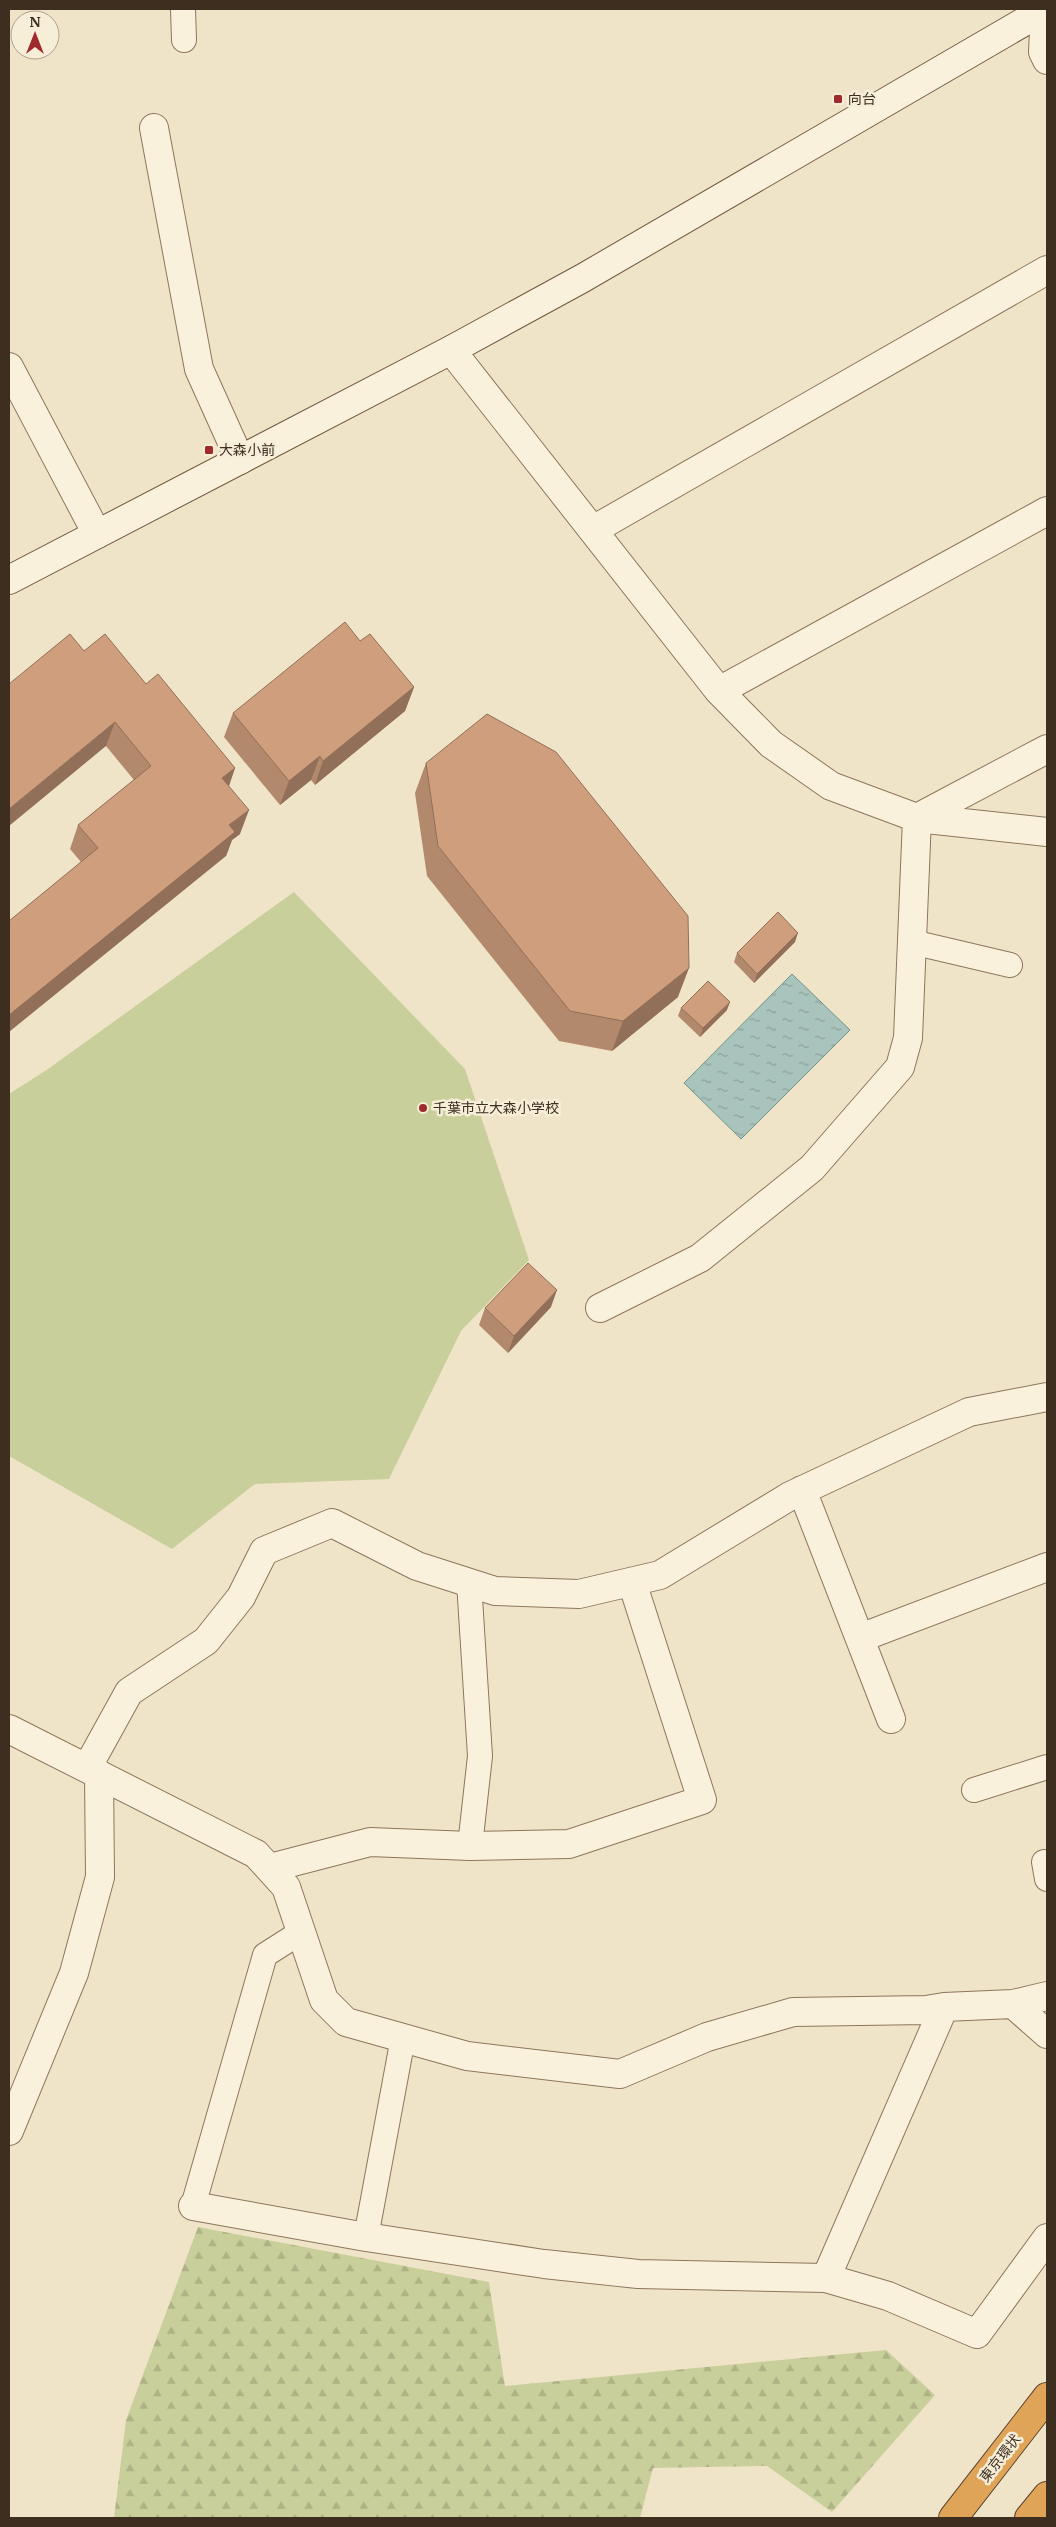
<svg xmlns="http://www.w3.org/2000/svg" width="1056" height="2527" font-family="Merriweather,'Noto Sans JP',serif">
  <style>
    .grass { fill: #c9cf9b }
    .forest { fill: url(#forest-firs) }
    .water { fill: url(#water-ripples); stroke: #6f938a }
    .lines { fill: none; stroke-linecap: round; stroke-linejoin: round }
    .lane-casing { stroke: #8d765c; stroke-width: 26 }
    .street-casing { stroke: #8d765c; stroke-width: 30 }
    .secondary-casing { stroke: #6f573f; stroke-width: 30 }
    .highway-casing { stroke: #5b4430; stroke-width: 30 }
    .lane { stroke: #faf1dc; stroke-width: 24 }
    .street { stroke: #faf1dc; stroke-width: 28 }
    .secondary { stroke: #faf1dc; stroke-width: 28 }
    .highway { stroke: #e0a458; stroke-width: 28 }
    .wall { fill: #b2896c }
    .shaded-wall { fill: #916f58 }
    .building { fill: #cf9f7d; stroke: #916f58 }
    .poi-dot { fill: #9e2a2b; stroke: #f7eed8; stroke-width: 2 }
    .labels { text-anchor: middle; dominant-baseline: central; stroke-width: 5; stroke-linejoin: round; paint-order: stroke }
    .poi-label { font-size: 14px; fill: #3d2e20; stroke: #f7eed8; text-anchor: start }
    .street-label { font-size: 14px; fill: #3d2e20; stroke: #f7eed8 }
  </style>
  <defs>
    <pattern id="forest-firs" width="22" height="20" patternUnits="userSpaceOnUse" patternTransform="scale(1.25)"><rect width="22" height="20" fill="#c9cf9b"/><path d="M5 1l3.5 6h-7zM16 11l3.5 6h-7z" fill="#aeb285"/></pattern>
    <pattern id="water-ripples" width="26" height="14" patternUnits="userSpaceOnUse" patternTransform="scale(1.25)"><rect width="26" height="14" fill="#a9c4bc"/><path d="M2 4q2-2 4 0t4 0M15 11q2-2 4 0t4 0" fill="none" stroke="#8ba098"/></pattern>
  </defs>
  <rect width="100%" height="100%" fill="#f0e4c8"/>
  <path class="grass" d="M 294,892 L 465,1069 L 529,1260 L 461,1331 L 389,1479 L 255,1484 L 172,1549 L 9,1456 L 9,1094 L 48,1069 Z"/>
  <path class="forest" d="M 198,2227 L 489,2282 L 505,2386 L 886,2350 L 935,2395 L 832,2512 L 767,2466 L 653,2468 L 640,2518 L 114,2518 L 126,2420 Z"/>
  <path class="water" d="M 792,974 L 850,1030 L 741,1139 L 684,1083 Z"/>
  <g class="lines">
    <defs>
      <path id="lane" d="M 183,9 L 184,40
        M 912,942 L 1010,965
        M 469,1582 L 480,1756 L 470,1846
        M 974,1790 L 1047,1767
        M 1044,1862 L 1047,1879
        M 193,2206 L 265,1955 L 301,1932
        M 366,2237 L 403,2038"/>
      <path id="street" d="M 1045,9 L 1043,52 L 1047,60
        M 154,128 L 199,369 L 240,460
        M 451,350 L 719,691 L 771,744 L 831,786 L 917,818 L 1047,832
        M 9,367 L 97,534
        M 593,530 L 1047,270
        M 719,691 L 1047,511
        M 600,1308 L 700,1258 L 812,1168 L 900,1067 L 908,1038 L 917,818 L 1047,749
        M 802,1490 L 891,1719
        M 860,1638 L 1047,1567
        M 9,1729 L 256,1854 L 286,1887 L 324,2000 L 346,2022 L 467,2056 L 620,2074 L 707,2037 L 793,2012 L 926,2010 L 944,2007 L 1013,2004 L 1047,1996
        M 87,1768 L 129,1692 L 206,1641 L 241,1597 L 264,1551 L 332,1523 L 417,1566 L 495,1591 L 579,1594 L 660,1575 L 790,1496 L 969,1412 L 1047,1397
        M 270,1868 L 370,1842 L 470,1846 L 569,1844 L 702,1800 L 632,1582
        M 1013,2004 L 1047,2034
        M 9,2131 L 74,1973 L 100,1877 L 99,1774
        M 193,2206 L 366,2237 L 544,2264 L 638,2274 L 826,2278 L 888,2296 L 977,2334 L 1047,2238
        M 826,2278 L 944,2007"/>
      <path id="secondary" d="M 9,580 L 451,350 L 583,278 L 1046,9"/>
      <path id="highway" d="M 953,2518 L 1047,2397
        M 1029,2518 L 1047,2496"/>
    </defs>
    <use href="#lane" class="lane-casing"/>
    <use href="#street" class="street-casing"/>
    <use href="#secondary" class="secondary-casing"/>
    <use href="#highway" class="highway-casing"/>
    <use href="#lane" class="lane"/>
    <use href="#street" class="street"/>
    <use href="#secondary" class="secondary"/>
    <use href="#highway" class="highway"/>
  </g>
  <path class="wall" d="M 360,641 L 414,687 L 405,711 L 315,785 L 311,780 L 280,805 L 224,737 L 233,713 Z
    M 84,651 L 146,684 L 235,768 L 229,786 L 240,834 L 232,840 L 226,856 L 81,862 L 70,849 L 78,825 L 134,780 L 106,746 Z
    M 426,763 L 678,997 L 612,1051 L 559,1041 L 427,876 L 415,793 Z
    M 795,942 L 754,983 L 734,962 L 737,953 Z
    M 681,1008 L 727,1010 L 700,1037 L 678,1016 Z
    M 551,1307 L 508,1353 L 479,1325 L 485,1308 Z"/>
  <path class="shaded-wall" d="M 414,687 L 405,711 L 315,785 L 323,761 Z
    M 115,722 L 106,746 L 9,826 L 9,809 Z
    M 320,756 L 311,780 L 280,805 L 289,781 Z
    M 235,768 L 227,791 L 222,778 Z
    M 249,810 L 240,834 L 232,840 L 226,856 L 9,1032 L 9,1015 L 229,825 Z
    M 798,933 L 795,942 L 754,983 L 757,974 Z
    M 689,968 L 678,997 L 612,1051 L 623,1021 Z
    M 730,1002 L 727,1010 L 700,1037 L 703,1028 Z
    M 557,1290 L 551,1307 L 508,1353 L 514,1336 Z"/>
  <path class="building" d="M 345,622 L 360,641 L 370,634 L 414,687 L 323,761 L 320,756 L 289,781 L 233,713 Z
    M 70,634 L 84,651 L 105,634 L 146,684 L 158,674 L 235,768 L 222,778 L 249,810 L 229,825 L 235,832 L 9,1015 L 9,921 L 98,848 L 78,825 L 151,766 L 115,722 L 9,809 L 9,684 Z
    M 487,714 L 556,752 L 688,916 L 689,968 L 623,1021 L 570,1011 L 438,846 L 426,763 Z
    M 778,912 L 798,933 L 757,974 L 737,953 Z
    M 708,981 L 730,1002 L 703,1028 L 681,1008 Z
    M 528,1263 L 557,1290 L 514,1336 L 485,1308 Z"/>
  <g class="poi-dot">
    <rect x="833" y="94" width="10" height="10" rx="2.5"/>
    <rect x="204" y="445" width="10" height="10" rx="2.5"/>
    <circle cx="423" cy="1108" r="5"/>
  </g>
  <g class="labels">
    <g class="poi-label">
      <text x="848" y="99">向台</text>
      <text x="219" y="450">大森小前</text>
      <text x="433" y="1108">千葉市立大森小学校</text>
    </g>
    <g class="street-label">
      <text transform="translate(1000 2458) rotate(-52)">東京環状</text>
    </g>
  </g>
  <rect width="1056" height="2527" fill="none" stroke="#3d2e20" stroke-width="20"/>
  <g transform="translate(35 35)"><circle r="24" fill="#f7eed8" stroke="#ada18e"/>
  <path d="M0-4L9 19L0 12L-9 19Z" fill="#9e2a2b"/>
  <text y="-8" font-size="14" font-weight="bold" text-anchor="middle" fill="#3d2e20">N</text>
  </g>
</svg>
